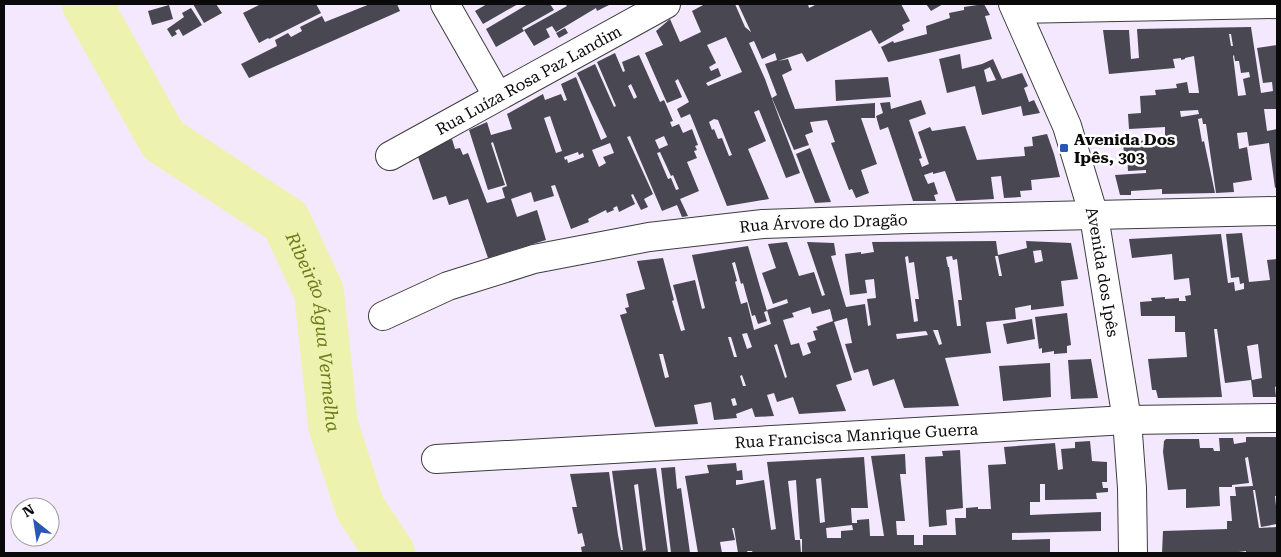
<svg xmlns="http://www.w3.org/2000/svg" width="1281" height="557" font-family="'Roboto Serif',serif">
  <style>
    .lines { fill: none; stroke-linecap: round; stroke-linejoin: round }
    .river { stroke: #edf3af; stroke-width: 50 }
    .building { fill: #484752; fill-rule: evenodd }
    .minor-casing { stroke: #3d3d3d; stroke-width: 30 }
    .minor { stroke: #fff; stroke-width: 28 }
    .poi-dot { fill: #2957b4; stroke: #fff; stroke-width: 2 }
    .labels { text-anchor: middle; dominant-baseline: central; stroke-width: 5; stroke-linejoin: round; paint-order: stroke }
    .street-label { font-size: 16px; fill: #0a0a0a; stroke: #fff }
    .poi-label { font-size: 16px; font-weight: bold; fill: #0a0a0a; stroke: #fff; text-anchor: start }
    .water-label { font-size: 18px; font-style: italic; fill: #6c7b18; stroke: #fff }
  </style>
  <rect width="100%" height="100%" fill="#f3e8fe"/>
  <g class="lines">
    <path class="river" id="s1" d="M 87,4 L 163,140 L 286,221 L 319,292 L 333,425 L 360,508 L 390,553"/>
  </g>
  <path class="building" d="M 193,4 L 216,4 L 222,13 L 204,23 Z
    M 261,4 L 316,4 L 321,13 L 269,39 L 268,38 L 259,43 L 243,13 Z
    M 370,4 L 397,4 L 400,11 L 249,78 L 241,64 L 277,46 L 275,40 L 288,33 L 291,37 L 302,31 L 300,27 L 322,16 L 325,22 Z
    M 487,4 L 518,4 L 483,24 L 475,11 Z
    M 528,4 L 550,4 L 554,10 L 522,28 L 524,31 L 496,47 L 486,29 Z
    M 565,4 L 611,4 L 597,11 L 596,8 L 556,32 L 552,26 L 546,29 L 550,37 L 534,46 L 524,30 L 567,6 Z
    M 705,4 L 735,4 L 745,27 L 751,32 L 738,4 L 808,4 L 809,8 L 817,4 L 821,4 L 822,5 L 825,4 L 901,4 L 910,21 L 902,25 L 904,30 L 879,44 L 871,30 L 807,62 L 802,53 L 778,61 L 788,59 L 792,70 L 782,75 L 795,109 L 875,103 L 875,118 L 861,118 L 877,164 L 861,170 L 869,193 L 856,198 L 852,189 L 849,190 L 831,143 L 835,142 L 827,120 L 810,122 L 813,132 L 805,135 L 809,145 L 794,150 L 772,98 L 777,95 L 765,64 L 777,60 L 775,53 L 762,59 L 754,41 L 749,43 L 765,79 L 774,104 L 800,173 L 786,178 L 759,110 L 754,112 L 766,141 L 748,149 L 769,199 L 727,206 L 690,114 L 681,118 L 677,109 L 689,102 L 678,79 L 675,81 L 682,97 L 667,103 L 645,53 L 663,45 L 656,31 L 670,19 L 680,42 L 701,32 L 692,11 ZM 726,37 L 742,72 L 708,86 L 706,83 L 721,76 L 718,68 L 711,71 L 709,67 L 716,63 L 707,45 ZM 714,119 L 718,120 L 732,155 L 729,156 L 722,138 L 718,139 L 714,129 L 712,130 L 709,122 Z
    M 926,4 L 943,4 L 931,11 Z
    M 984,4 L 990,15 L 985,16 L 992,39 L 888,62 L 881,47 L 893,41 L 894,43 L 927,34 L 926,26 L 950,18 L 949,13 L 964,10 L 964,7 Z
    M 169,5 L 173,19 L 152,25 L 148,11 Z
    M 191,8 L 202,25 L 183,36 L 179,29 L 175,31 L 177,34 L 172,37 L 167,29 L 184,17 L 182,13 Z
    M 1251,27 L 1261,93 L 1273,91 L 1272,82 L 1263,83 L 1257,48 L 1277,45 L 1277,109 L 1264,109 L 1267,131 L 1277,129 L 1277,187 L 1275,188 L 1269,143 L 1249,146 L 1247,132 L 1237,133 L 1239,149 L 1247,147 L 1252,180 L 1233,183 L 1234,192 L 1216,193 L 1206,124 L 1203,124 L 1202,118 L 1198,119 L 1202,142 L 1204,141 L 1215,193 L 1162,194 L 1162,189 L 1131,191 L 1131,195 L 1120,195 L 1115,175 L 1146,173 L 1146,170 L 1128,171 L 1127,154 L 1124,154 L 1123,143 L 1165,138 L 1165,127 L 1129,129 L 1128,114 L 1141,113 L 1140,96 L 1156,95 L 1155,90 L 1177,88 L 1176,84 L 1187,82 L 1189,93 L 1199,93 L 1194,56 L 1185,58 L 1185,59 L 1181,60 L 1181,58 L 1173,59 L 1175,68 L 1109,74 L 1103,30 L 1129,30 L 1131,59 L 1139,58 L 1137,29 ZM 1229,34 L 1231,34 L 1233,46 L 1231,46 ZM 1234,55 L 1235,61 L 1239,61 L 1241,73 L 1249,72 L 1250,77 L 1243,79 L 1246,95 L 1238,96 L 1233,56 ZM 1198,110 L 1199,114 L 1181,117 L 1180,111 Z
    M 565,28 L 568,33 L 559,38 L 556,33 Z
    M 615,53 L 623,72 L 625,71 L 622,62 L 639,55 L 660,102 L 664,100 L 673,121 L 670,122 L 672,127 L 679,124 L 683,133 L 692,129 L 698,145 L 695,146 L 697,150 L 694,151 L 697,158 L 687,162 L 699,191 L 680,199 L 688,216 L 682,217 L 677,205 L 662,211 L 630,136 L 627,137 L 653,194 L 644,199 L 648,207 L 641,210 L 633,194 L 631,195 L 635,204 L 619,212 L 617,206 L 613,208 L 614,210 L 607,213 L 606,210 L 588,219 L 589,222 L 571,229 L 555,185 L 551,186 L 554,196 L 534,202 L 531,192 L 511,199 L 517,217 L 537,210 L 546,240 L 488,258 L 468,199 L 449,205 L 446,196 L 433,200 L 417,154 L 448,139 L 448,140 L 452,139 L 455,149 L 460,148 L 463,155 L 468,153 L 487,203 L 505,198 L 502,188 L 507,186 L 493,142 L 491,143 L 505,185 L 488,190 L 469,130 L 487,122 L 491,135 L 512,129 L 507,114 L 543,94 L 545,100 L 561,94 L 564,101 L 567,100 L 561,84 L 576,77 L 601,140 L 607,137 L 577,73 L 595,64 L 614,107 L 616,106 L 597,62 ZM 631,84 L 637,97 L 634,99 L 628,86 ZM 550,116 L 562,151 L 556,153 L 544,118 ZM 664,136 L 668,145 L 659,149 L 655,140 ZM 610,143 L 614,153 L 603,157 L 606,163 L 599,167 L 592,150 ZM 578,152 L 579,155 L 583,153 L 584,157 L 568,163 L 567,159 L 565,160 L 564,157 ZM 660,152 L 671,176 L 673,175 L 679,189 L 676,190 L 671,178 L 668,179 L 657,153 Z
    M 960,54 L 962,69 L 982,64 L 993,59 L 1002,79 L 1022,73 L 1028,86 L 1024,88 L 1029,102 L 1034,100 L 1040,113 L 1023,116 L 1021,106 L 982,115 L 975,86 L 947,93 L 939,59 ZM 990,67 L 996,80 L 987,82 L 984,70 Z
    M 888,77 L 891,97 L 836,101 L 835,80 Z
    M 921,100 L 926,114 L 909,120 L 922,158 L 919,159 L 922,167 L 929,164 L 918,132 L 930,127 L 932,131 L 965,126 L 977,160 L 1025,156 L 1024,147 L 1033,146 L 1032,137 L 1047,134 L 1054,154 L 1060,177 L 1031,180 L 1032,190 L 1020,191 L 1021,197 L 1004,198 L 1001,176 L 991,177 L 994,199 L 956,201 L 945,171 L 933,174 L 933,172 L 924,175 L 928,184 L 934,182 L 938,194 L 934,195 L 936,201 L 913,201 L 888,127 L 880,130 L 876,116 L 883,113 L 880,103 L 890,102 L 891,109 Z
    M 810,148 L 831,202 L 815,203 L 796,154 Z
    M 1242,233 L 1249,282 L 1270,280 L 1267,260 L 1277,259 L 1277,386 L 1275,387 L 1276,397 L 1253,397 L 1251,380 L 1225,383 L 1217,329 L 1214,329 L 1222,397 L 1158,398 L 1156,390 L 1152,390 L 1148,359 L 1187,357 L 1185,332 L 1175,332 L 1175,316 L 1141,316 L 1140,302 L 1152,301 L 1151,298 L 1165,297 L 1165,299 L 1179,298 L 1179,301 L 1186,301 L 1185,296 L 1191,295 L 1189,278 L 1174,280 L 1172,254 L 1132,258 L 1129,239 L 1221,234 L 1228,283 L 1234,282 L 1235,291 L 1244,289 L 1244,283 L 1240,284 L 1239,277 L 1231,278 L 1226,234 ZM 1258,344 L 1262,378 L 1252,380 L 1247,346 Z
    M 996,241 L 998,255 L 1027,248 L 1026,241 L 1071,243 L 1078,279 L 1061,281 L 1064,306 L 1031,310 L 1031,305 L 1015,308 L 1016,319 L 986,322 L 991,353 L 945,358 L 959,406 L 904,408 L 894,379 L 873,386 L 868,369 L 854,373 L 845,344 L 852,343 L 847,318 L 834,322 L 852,380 L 836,385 L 846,411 L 799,414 L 793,397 L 777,402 L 774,393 L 767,395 L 774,416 L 755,417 L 752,408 L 736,414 L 737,418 L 714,420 L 711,402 L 694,405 L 698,424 L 655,427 L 620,315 L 627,313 L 625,308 L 629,307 L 626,294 L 645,289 L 637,261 L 663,258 L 674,300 L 672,301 L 681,331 L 685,330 L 673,285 L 695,280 L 702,309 L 705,308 L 692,255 L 748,246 L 767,311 L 764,312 L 767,321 L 758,324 L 755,315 L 752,316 L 743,283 L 741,284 L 735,262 L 732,263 L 737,281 L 735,282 L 741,304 L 747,302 L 754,330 L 771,324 L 767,310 L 788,303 L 787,299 L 773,304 L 762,273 L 776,268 L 768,244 L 787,242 L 799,276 L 814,272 L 822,296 L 825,295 L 807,242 L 834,243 L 836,255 L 831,256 L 846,307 L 865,304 L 868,326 L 871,325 L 867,299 L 876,298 L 874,279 L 865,280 L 867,293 L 850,295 L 845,254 L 861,252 L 861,254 L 874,252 L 872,242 ZM 1041,250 L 1043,261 L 1035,263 L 1033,251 ZM 908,256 L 909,263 L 914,262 L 919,299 L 915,299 L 918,321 L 914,322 L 905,257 ZM 952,256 L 953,260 L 957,259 L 962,300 L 958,300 L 961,326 L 957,326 L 949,267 L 948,267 L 946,257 ZM 995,256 L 998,256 L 1002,276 L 999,276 ZM 810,307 L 812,314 L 830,309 L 833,321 L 816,327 L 818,330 L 813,331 L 816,340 L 807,343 L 811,353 L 803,356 L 799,343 L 791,345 L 783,320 L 794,317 L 792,313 ZM 933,330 L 938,330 L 942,344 L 939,345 ZM 926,331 L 928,335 L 897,339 L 896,334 ZM 747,333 L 752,347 L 747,349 L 742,334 ZM 728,337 L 731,337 L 737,357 L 734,357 ZM 777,344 L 787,377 L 785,378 L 774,345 ZM 659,354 L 663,354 L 669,377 L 665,378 ZM 742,375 L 746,386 L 743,386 L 740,376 ZM 735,398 L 737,405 L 733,406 L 731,399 Z
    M 1067,313 L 1071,345 L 1067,346 L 1067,353 L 1054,354 L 1054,351 L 1042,353 L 1042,348 L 1039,349 L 1035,317 Z
    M 1032,319 L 1035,339 L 1007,344 L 1003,324 Z
    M 1091,359 L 1098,398 L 1071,399 L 1068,360 Z
    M 1050,363 L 1051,397 L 1003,401 L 999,366 Z
    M 1246,437 L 1277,437 L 1277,496 L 1275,496 L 1276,506 L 1277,506 L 1277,524 L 1261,527 L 1255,490 L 1253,490 L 1259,528 L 1277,527 L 1277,553 L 1246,553 L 1246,551 L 1239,552 L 1239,553 L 1162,553 L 1163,531 L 1227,529 L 1227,521 L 1232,521 L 1230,496 L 1236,496 L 1235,487 L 1253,486 L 1248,457 L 1245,458 L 1249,483 L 1232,485 L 1232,487 L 1219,487 L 1220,506 L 1186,508 L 1186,489 L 1168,490 L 1163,452 L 1164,441 L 1166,439 L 1199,439 L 1200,448 L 1213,448 L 1214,451 L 1220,451 L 1219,438 L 1233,438 L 1234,444 L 1246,442 Z
    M 1090,441 L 1092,461 L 1107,462 L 1107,482 L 1102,482 L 1103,488 L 1108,488 L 1108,492 L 1096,493 L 1097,499 L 1045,500 L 1045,484 L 1040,484 L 1040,502 L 1030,502 L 1030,515 L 1101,512 L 1101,531 L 1012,533 L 1012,540 L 1050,539 L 1050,553 L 802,553 L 802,539 L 800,539 L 796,480 L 788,481 L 795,540 L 800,540 L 801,553 L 753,553 L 752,551 L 747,551 L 748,553 L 738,553 L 734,528 L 732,528 L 735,540 L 720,542 L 722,553 L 698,553 L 685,476 L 709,473 L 707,465 L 736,463 L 737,471 L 742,470 L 743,480 L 736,480 L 736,485 L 764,480 L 771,530 L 776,529 L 767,462 L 864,457 L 868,508 L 851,508 L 852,523 L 857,523 L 857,520 L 869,519 L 870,536 L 884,536 L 871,456 L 905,454 L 906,474 L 900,474 L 905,521 L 896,521 L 897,535 L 914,535 L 914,545 L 923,545 L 923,535 L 956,535 L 955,518 L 966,518 L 966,508 L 978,507 L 978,509 L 991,509 L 988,465 L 1006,464 L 1004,447 L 1055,443 L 1058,470 L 1063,469 L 1061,449 L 1075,448 L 1075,442 ZM 821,478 L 825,522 L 820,523 L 816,479 ZM 852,525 L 853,530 L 841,531 L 841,538 L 827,538 L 826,528 Z
    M 960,450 L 963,508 L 946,510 L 947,525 L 929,527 L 925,457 L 943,456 L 942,451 Z
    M 675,467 L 677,489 L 681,488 L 690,553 L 671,553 L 661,468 Z
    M 656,468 L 668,552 L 658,553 L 582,553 L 581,547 L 585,546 L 582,533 L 578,534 L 572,507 L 577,507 L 570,474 L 609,472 L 618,535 L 621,550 L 623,550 L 612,471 ZM 638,484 L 646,550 L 643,551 L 634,485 Z"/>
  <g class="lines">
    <defs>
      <g id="minor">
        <path d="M 445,4 L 497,95"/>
        <path id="s2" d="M 1013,4 L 1067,126 L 1094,216 L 1127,420 L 1132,488 L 1133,553"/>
        <path d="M 1016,9 L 1277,4"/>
        <path id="s3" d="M 390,156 L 666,4"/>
        <path id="s4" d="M 383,316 L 448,286 L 534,259 L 649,237 L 763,224 L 910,219 L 1277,211"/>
        <path id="s5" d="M 436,459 L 1127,420 L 1277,418"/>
      </g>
    </defs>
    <use href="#minor" class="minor-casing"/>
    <use href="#minor" class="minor"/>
  </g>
  <rect class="poi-dot" x="1059" y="143" width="10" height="10" rx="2.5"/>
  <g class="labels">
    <g class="street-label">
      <text stroke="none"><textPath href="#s3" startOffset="158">Rua Luíza Rosa Paz Landim</textPath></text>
      <text stroke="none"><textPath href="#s4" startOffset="454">Rua Árvore do Dragão</textPath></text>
      <text stroke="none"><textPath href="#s2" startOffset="284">Avenida dos Ipês</textPath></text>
      <text stroke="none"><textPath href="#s5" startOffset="421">Rua Francisca Manrique Guerra</textPath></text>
    </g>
    <g class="poi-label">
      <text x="1074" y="139">Avenida Dos<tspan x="1074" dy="18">Ipês, 303</tspan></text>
    </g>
    <g class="water-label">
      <text stroke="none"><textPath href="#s1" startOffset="419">Ribeirão Água Vermelha</textPath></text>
    </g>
  </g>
  <rect width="1281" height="557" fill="none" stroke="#0a0a0a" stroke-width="10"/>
  <g transform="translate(35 522) rotate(330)"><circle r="24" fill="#ffffff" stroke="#9d9d9d"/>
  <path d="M0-4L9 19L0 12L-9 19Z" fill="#2957b4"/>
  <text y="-8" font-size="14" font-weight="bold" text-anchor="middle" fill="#0a0a0a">N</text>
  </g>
</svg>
